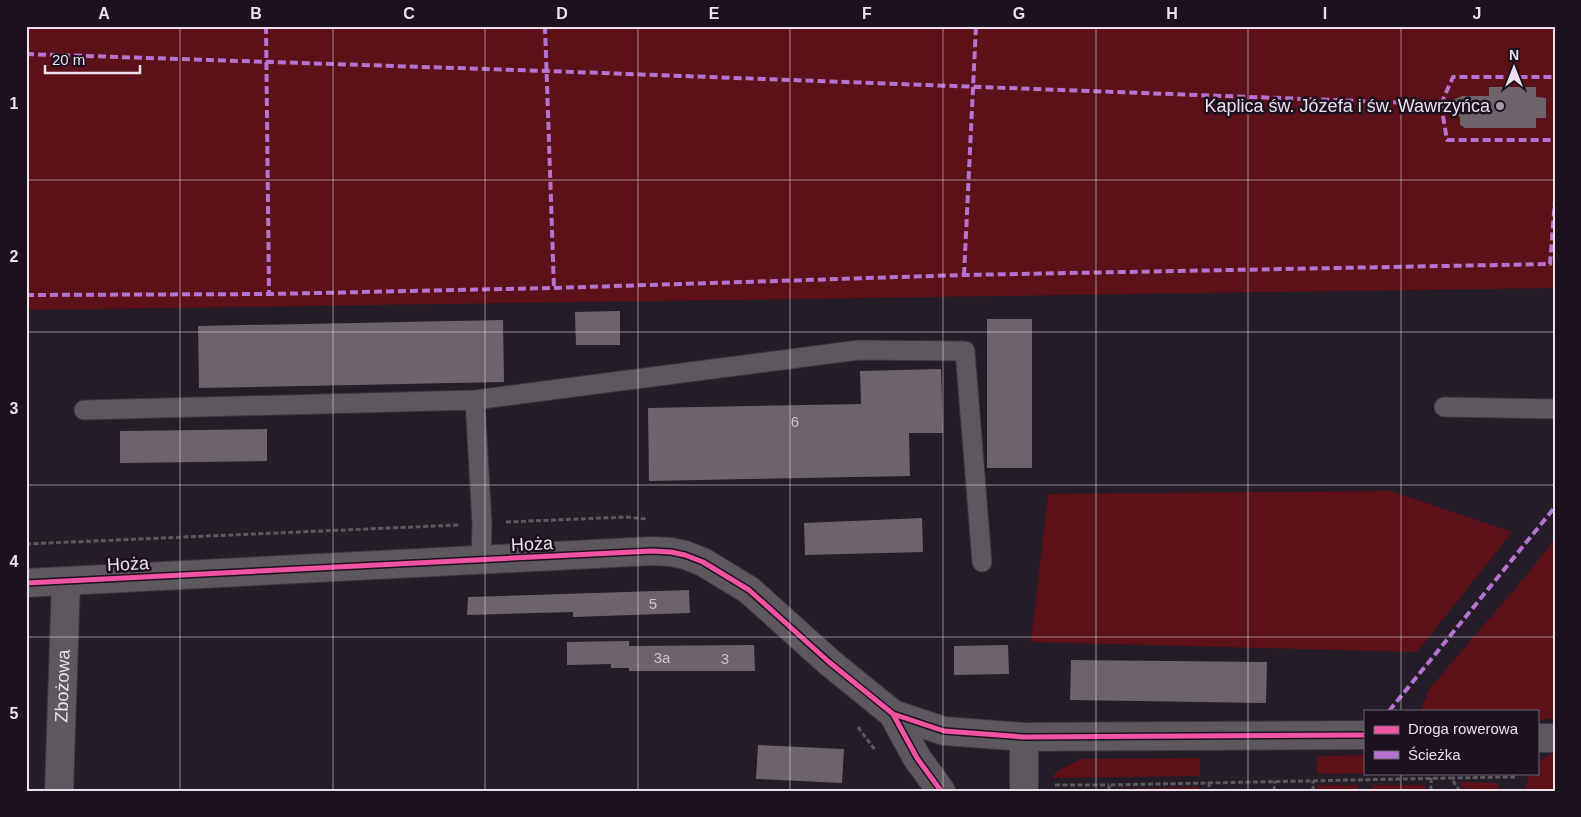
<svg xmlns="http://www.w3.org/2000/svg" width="1581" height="817" font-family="Arial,sans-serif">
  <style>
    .green { fill: #5b1117 }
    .building { fill: #6c646a }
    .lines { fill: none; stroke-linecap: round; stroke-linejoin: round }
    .service-casing { stroke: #3d363e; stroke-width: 21 }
    .minor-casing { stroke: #3d363e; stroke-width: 30 }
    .path { stroke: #5b575d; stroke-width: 3; stroke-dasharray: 5 2.5; stroke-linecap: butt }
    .service { stroke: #5d575e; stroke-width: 19 }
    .minor { stroke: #5d575e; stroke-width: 28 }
    .quiet { stroke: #b673d3; stroke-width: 4; stroke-dasharray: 8 4; stroke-linecap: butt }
    .cycleway-casing { stroke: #1d101f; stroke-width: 8 }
    .cycleway { stroke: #f153a3; stroke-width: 5 }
    .grid { fill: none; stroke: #ebe1ec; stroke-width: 1; stroke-opacity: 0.55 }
    .poi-dot { fill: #a59ca7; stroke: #1d101f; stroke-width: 2 }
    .labels { text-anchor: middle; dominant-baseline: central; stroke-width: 5; stroke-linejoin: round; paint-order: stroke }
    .number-label { font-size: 15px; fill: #cbc2cc }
    .poi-label { font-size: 18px; fill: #ebe1ec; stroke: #1d101f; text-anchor: end }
    .street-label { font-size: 18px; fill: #ebe1ec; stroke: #1d101f }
    .neatline { fill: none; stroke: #ebe1ec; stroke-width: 2 }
    .grid-label { font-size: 16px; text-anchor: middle; font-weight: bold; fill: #ebe1ec }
  </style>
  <rect width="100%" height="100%" fill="#241c26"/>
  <path class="green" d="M 26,26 L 1555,26 L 1555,288 L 26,310 Z
    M 1391,491 L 1512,532 L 1417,652 L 1031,642 L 1048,494 Z
    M 1555,538 L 1555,719 L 1537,719 L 1537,711 L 1420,711 L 1430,688 L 1530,571 Z
    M 1553,752 L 1555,752 L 1555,791 L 1525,791 L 1529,773 L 1537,773 L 1537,763 Z
    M 1365,755 L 1365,773 L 1415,773 L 1317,774 L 1317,756 Z
    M 1200,758 L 1200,776 L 1052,778 L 1056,772 L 1080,759 Z
    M 1459,782 L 1497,783 L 1500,791 L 1465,791 Z
    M 1317,785 L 1358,785 L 1358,791 L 1317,791 Z
    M 1372,785 L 1425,785 L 1425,791 L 1372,791 Z
    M 1199,787 L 1199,791 L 1116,791 L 1116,789 Z"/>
  <path class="building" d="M 1489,87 L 1536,87 L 1536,97 L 1546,98 L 1546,118 L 1536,118 L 1536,128 L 1465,128 L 1460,125 L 1460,117 L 1453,113 L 1453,100 L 1462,96 L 1489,96 Z
    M 620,311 L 620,345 L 576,345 L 575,312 Z
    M 987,319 L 1032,319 L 1032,468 L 987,468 Z
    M 503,320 L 504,382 L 199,388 L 198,326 Z
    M 941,369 L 943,433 L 909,433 L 910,476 L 649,481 L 648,408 L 861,404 L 860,371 Z
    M 267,429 L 267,461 L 120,463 L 120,431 Z
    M 922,518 L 923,552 L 805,555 L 804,523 Z
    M 689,590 L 690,613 L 573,617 L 573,612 L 467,615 L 468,597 Z
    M 629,641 L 629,646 L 754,645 L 755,671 L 629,671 L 629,668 L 611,668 L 611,664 L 567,665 L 567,642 Z
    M 1008,645 L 1009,674 L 954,675 L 954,646 Z
    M 1071,660 L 1267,662 L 1266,703 L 1070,700 Z
    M 758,745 L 844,749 L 842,783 L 756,779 Z"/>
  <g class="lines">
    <defs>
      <path id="service" d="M 475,400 L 859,350 L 965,351 L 982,562
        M 1444,407 L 1555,409
        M 84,410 L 475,400 L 482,524 L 481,560"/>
      <g id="minor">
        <path d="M 26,583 L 652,551 L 671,552 L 685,555 L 703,562 L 749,590 L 829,662 L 893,714 L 917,758 L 941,791"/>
        <path d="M 893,714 L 944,731 L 1024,737 L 1365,735"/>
        <path d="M 1024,737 L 1024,791"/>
        <path d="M 1537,738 L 1555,738"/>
        <path id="s1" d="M 59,791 L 66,581"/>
      </g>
    </defs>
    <use href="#service" class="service-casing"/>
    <use href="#minor" class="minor-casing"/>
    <path class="path" d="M 506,522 L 627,517 L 647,519
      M 26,544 L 458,525
      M 858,727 L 875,750
      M 1431,778 L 1431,791
      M 1209,782 L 1209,791
      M 1055,785 L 1109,785
      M 1109,791 L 1109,785 L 1451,778
      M 1274,791 L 1275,781
      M 1313,791 L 1313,781
      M 1460,791 L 1451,778 L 1515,777"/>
    <use href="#service" class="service"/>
    <use href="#minor" class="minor"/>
    <path class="quiet" d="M 266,26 L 269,294
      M 545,26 L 554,288
      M 26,54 L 547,71 L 1441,104 L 1447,140 L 1555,140
      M 1441,104 L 1453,77 L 1555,77
      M 964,275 L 976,26
      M 26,295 L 269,294 L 554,288 L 964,275 L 1550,264 L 1555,200
      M 1389,711 L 1555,507"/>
    <defs>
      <path id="cycleway" d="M 26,583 L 652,551 L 671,552 L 685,555 L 703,562 L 749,590 L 829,662 L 893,714 L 917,758 L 941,791
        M 893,714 L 944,731 L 1024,737 L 1365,735"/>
    </defs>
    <use href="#cycleway" class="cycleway-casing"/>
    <use href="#cycleway" class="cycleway"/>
  </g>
  <path class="grid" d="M 180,26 L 180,791M 333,26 L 333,791M 485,26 L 485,791M 638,26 L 638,791M 790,26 L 790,791M 943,26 L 943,791M 1096,26 L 1096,791M 1248,26 L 1248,791M 1401,26 L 1401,711M 26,180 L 1555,180M 26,332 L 1555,332M 26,485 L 1555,485M 26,637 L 1555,637M 1401,773 L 1401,791"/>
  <circle class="poi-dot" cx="1500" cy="106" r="5"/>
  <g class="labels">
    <g class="number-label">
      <text x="795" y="421">6</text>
      <text x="653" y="603">5</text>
      <text x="662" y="657">3a</text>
      <text x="725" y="658">3</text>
    </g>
    <g class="poi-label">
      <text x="1490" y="106">Kaplica św. Józefa i św. Wawrzyńca</text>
    </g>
    <g class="street-label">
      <text transform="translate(532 544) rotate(-3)">Hoża</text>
      <text transform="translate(128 564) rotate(-3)">Hoża</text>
      <text stroke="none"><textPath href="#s1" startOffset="105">Zbożowa</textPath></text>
    </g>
  </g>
  <rect width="1581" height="817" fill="none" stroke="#1d101f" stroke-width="55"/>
  <rect x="1364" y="710" width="175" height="65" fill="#1d101f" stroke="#6f6471"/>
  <rect x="1374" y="726" width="25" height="8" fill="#f153a3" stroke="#6f6471"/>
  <text x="1408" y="734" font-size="15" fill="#ebe1ec">Droga rowerowa</text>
  <rect x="1374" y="751" width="25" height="8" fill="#b673d3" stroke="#6f6471"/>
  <text x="1408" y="760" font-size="15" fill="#ebe1ec">Ścieżka</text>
  <g transform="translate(1514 68)" stroke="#1d101f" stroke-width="4" paint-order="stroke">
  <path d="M0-4L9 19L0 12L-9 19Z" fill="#ebe1ec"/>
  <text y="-8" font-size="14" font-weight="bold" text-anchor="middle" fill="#ebe1ec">N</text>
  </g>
  <path d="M45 65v8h95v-8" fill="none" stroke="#ebe1ec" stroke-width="2.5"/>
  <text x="52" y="65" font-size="15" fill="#ebe1ec" stroke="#1d101f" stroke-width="4" paint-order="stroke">20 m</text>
  <rect x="28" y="28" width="1526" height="762" class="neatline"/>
  <g class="grid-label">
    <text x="104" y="19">A</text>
    <text x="256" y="19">B</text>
    <text x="409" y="19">C</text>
    <text x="562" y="19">D</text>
    <text x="714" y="19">E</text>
    <text x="867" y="19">F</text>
    <text x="1019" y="19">G</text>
    <text x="1172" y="19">H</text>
    <text x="1325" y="19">I</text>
    <text x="1477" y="19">J</text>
    <text x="14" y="109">1</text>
    <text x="14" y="262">2</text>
    <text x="14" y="414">3</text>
    <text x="14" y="567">4</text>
    <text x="14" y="719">5</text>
  </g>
</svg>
